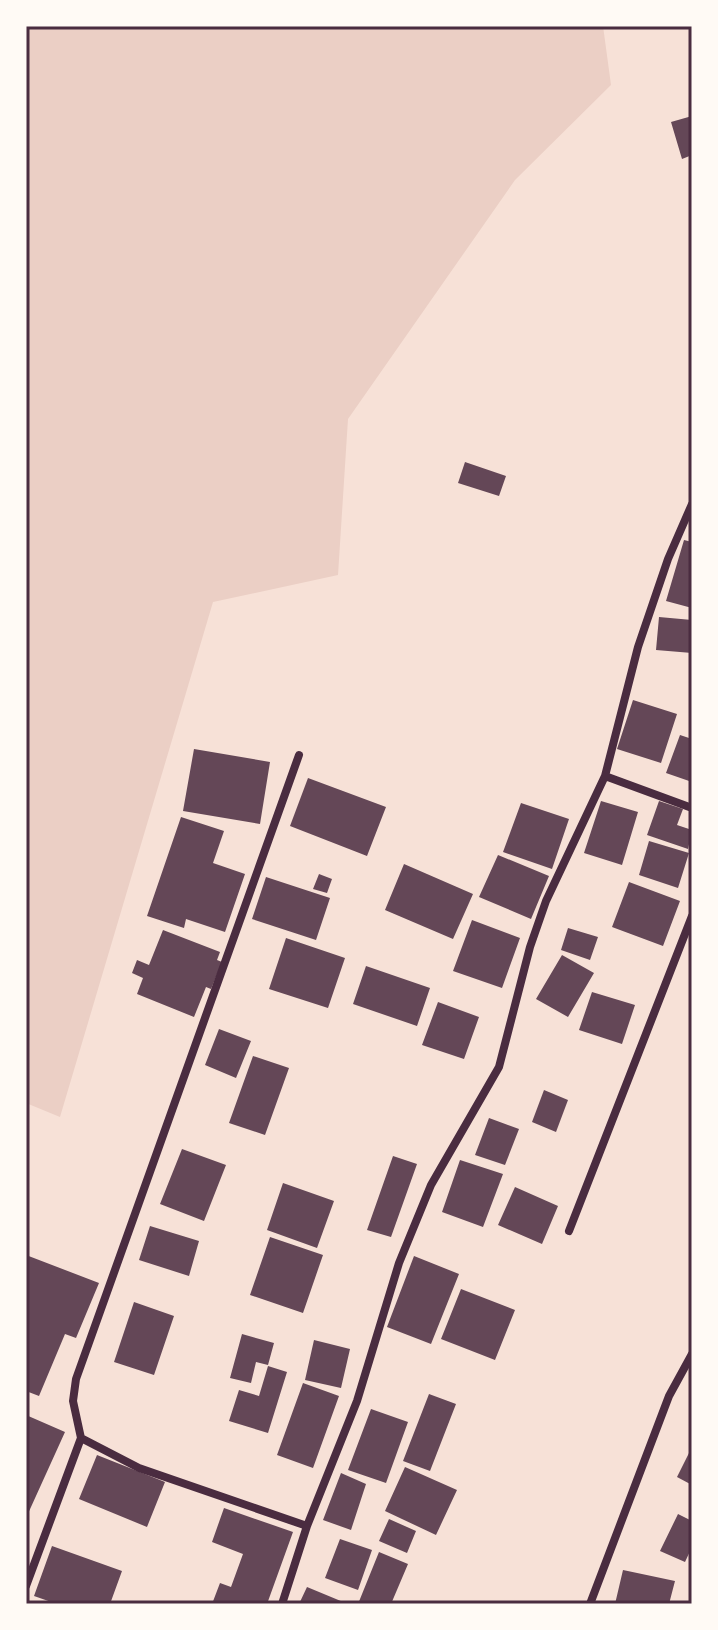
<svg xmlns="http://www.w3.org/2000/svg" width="718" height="1630" font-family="'Open Sans',sans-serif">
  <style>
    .green { fill: #ebcfc5 }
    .building { fill: #644757 }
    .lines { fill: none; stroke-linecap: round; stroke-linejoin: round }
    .minor { stroke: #4a2c40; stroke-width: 8 }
    .neatline { fill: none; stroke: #4a2c40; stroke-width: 3 }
  </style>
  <rect width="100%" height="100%" fill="#f7e1d7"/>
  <path class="green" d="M 26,26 L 603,26 L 611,85 L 515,180 L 348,419 L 338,575 L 213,602 L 60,1117 L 26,1103 Z"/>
  <path class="building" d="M 692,116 L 692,155 L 682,159 L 671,122 Z
    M 465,462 L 506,476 L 499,496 L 458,483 Z
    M 684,540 L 692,542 L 692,608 L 666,601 Z
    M 659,617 L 692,620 L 692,653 L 656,650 Z
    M 633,700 L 677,714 L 661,763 L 617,749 Z
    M 680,735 L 692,739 L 692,782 L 666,773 Z
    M 194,749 L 270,762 L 260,824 L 183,811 Z
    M 308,778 L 386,807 L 367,856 L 290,826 Z
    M 601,801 L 638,812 L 622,865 L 584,853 Z
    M 659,801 L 683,809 L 677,825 L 692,830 L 688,849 L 647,835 Z
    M 521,803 L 569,819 L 552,869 L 503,852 Z
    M 181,817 L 224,831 L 213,863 L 245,874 L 225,932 L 186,919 L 184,928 L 147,916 Z
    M 649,841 L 689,853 L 678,888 L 639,875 Z
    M 498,855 L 549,876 L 531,919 L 479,897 Z
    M 404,864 L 473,894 L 453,939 L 385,910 Z
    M 319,874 L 332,879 L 327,893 L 313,889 Z
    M 266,877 L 330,898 L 316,940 L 252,919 Z
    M 629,882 L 680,901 L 663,946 L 612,927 Z
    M 472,920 L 520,938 L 502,988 L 453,971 Z
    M 568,928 L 598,937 L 590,960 L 561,950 Z
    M 163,930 L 220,952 L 217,960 L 222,962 L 211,989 L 206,987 L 194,1017 L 137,994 L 143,978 L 132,973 L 137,960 L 149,965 Z
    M 286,938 L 345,958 L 328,1008 L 269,989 Z
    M 562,955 L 594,973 L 568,1017 L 536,999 Z
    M 366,966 L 430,988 L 417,1026 L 353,1004 Z
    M 592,992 L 635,1005 L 622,1044 L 579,1030 Z
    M 438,1002 L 479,1017 L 464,1059 L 422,1045 Z
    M 219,1029 L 251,1041 L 236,1078 L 205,1065 Z
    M 253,1056 L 289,1068 L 265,1135 L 229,1123 Z
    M 544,1090 L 568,1100 L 556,1132 L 532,1122 Z
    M 489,1118 L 519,1129 L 505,1165 L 475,1155 Z
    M 182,1149 L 226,1165 L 204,1221 L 160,1204 Z
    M 393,1156 L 417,1164 L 391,1237 L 367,1230 Z
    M 460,1160 L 503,1174 L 483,1227 L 442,1212 Z
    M 283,1183 L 334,1201 L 317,1248 L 267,1230 Z
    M 515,1187 L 558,1206 L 542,1244 L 498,1225 Z
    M 150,1226 L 199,1241 L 189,1276 L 139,1260 Z
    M 270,1237 L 323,1255 L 303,1313 L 250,1295 Z
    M 26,1255 L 99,1283 L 76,1338 L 65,1334 L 39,1396 L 26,1391 Z
    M 414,1256 L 459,1274 L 431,1344 L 387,1327 Z
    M 461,1289 L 515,1310 L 495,1360 L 441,1339 Z
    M 134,1302 L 174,1316 L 154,1375 L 114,1362 Z
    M 242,1334 L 274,1343 L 268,1365 L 256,1362 L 251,1383 L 230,1378 Z
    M 314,1340 L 350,1349 L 341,1388 L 305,1380 Z
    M 268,1366 L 287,1372 L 268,1433 L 229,1421 L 239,1390 L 259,1396 Z
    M 303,1383 L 339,1396 L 313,1468 L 277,1455 Z
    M 429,1394 L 456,1404 L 430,1471 L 403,1461 Z
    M 371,1409 L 408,1422 L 386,1483 L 348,1470 Z
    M 26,1415 L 65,1432 L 26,1518 Z
    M 692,1447 L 692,1485 L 677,1477 Z
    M 97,1455 L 165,1482 L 147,1527 L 79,1499 Z
    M 405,1467 L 457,1490 L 436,1535 L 385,1511 Z
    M 341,1473 L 366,1484 L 351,1530 L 323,1520 Z
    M 224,1508 L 293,1532 L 267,1604 L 212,1604 L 220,1583 L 231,1587 L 243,1554 L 212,1542 Z
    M 678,1514 L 692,1521 L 692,1547 L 685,1562 L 660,1551 Z
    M 389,1519 L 416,1531 L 407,1553 L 379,1541 Z
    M 340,1539 L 372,1550 L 358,1590 L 325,1578 Z
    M 52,1546 L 122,1571 L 110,1604 L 57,1604 L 34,1596 Z
    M 379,1552 L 408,1564 L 391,1604 L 358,1604 Z
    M 623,1570 L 675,1581 L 669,1604 L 615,1604 Z
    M 307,1587 L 348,1604 L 299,1604 Z"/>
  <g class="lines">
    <path class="minor" d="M 605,776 L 692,808
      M 569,1231 L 692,916
      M 81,1438 L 139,1468 L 307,1526
      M 26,1586 L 81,1438 L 73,1401 L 76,1379 L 299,755
      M 282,1604 L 307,1526 L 357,1401 L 399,1263 L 431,1185 L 499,1067 L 530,947 L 546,901 L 605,776 L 638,647 L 668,559 L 692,504
      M 590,1604 L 669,1396 L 692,1354"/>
  </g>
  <rect width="718" height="1630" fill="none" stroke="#fffaf5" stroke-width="56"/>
  <rect x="28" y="28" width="662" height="1574" class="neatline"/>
</svg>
